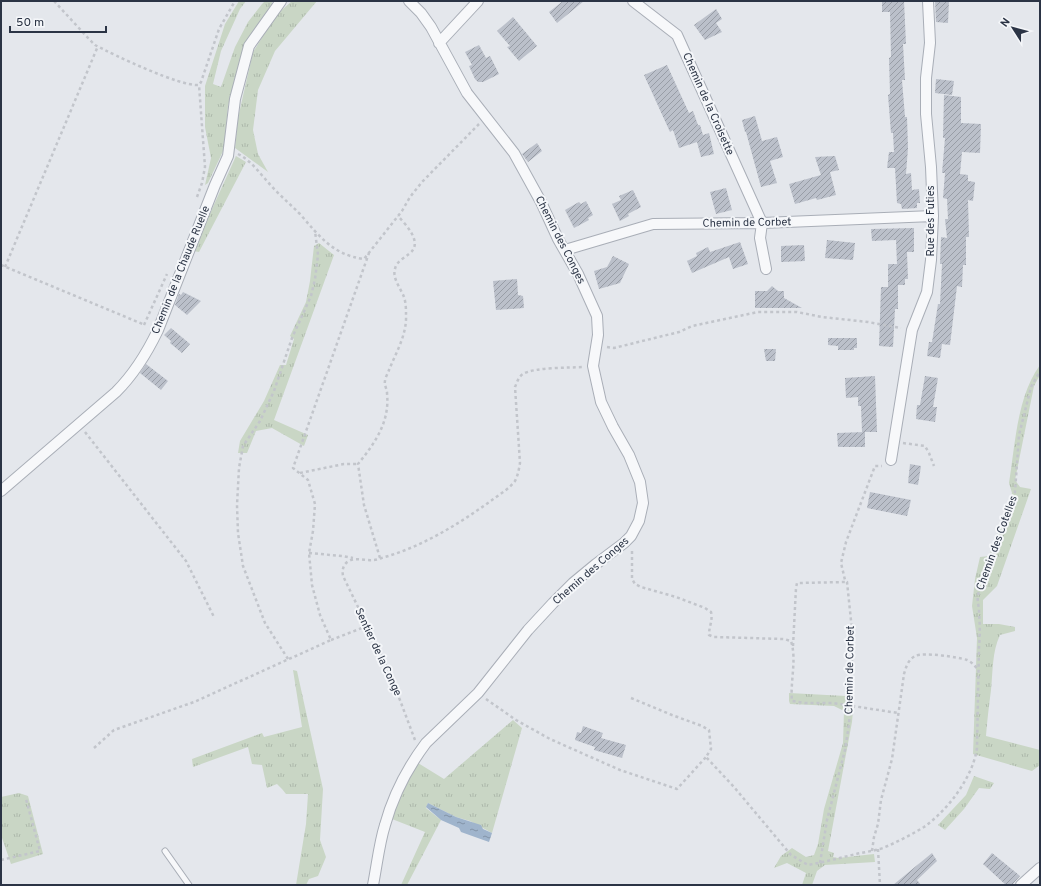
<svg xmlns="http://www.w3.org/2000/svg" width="1041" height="886" font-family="Overpass,sans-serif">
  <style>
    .grass { fill: url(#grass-tufts) }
    .water { fill: url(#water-ripples) }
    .building { fill: url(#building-hatch) }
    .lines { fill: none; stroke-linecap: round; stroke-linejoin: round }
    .service-casing { stroke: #a9aeb7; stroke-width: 7 }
    .minor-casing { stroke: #a9aeb7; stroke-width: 12 }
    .path { stroke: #c2c5cb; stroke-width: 2.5; stroke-dasharray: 3 3; stroke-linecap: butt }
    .service { stroke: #f7f8fa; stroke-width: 5 }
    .minor { stroke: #f7f8fa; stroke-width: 10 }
    .labels { text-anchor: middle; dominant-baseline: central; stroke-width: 4; stroke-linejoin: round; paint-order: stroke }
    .street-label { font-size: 11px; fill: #2b3445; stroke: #f4f6f9 }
  </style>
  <defs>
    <pattern id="grass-tufts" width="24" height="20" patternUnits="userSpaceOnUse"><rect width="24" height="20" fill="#c9d6c5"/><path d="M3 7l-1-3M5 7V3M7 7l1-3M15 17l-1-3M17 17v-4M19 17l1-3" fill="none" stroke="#adb8ab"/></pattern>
    <pattern id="water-ripples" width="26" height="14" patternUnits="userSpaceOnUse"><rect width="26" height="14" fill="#9fb4cc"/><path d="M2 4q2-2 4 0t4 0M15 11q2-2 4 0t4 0" fill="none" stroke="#8293a7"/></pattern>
    <pattern id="building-hatch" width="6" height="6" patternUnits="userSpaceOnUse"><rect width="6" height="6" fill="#bbc0ca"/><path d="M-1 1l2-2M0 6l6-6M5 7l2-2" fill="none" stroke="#989da6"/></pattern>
  </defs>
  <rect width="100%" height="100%" fill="#e4e7ec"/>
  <path class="grass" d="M 239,1 L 246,1 L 240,9 L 221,51 L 213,84 L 221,87 L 235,47 L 248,22 L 262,4 L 265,1 L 271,1 L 273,4 L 244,45 L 228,106 L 224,149 L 208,183 L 205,185 L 211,158 L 205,127 L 205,86 L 225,24 Z
    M 292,1 L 317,1 L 275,51 L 258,90 L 253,130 L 258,154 L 268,172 L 235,148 L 238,118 L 253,52 L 276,15 Z
    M 236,156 L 246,162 L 199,252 L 193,251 Z
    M 319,243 L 334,255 L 274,420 L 308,435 L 304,446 L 272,428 L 256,431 L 247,453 L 238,453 L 240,441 L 264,401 L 280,365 L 286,365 L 294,339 L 290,336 L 306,302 L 310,281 L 314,246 Z
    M 1040,365 L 1040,375 L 1034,386 L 1015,480 L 1020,487 L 1031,489 L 997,586 L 983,600 L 983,624 L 999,624 L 1015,627 L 1015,631 L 1000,635 C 992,652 993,671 991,690 C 989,706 987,721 986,736 L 1040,750 L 1040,765 L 1032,771 L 973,754 L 977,638 L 972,606 L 975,579 L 980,557 L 989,556 L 1012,493 L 1009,483 C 1015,446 1017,396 1040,365 Z
    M 293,670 L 297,671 L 323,789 L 320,840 L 326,857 L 318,876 L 309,879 L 306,885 L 296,885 L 306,824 L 308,794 L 286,794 L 282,789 L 277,784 L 267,788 L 262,765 L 252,764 L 248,747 L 193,767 L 192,759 L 262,733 L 264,737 L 302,727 Z
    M 789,693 L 846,696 L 854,698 L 852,722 L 828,851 L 834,853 L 833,857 L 838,858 L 874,854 L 875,862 L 825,865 L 817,871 L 812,885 L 802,885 L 806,873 L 787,863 L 774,868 L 781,856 L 792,848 L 806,857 L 814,855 L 818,844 L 824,809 L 843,743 L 844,711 L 834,706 L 790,704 L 789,701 Z
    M 513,720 L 522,728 L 492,833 L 470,821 L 456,817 L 428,803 L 426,808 L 441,820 L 407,885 L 401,885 L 425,832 L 392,819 L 401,794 L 418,763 L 444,779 Z
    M 974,776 L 994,783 L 990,789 L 979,788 L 964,809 L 945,830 L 938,825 L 966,795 Z
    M 19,793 L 28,796 L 43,854 L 11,864 L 1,835 L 1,797 Z"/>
  <path class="water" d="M 428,803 L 456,817 L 481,825 L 483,829 L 492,833 L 489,842 L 461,832 L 459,828 L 441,820 L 426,807 Z"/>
  <path class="building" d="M 563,1 L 584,1 L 557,23 L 549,12 Z
    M 882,1 L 904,1 L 906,44 L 903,44 L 905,80 L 902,80 L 905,117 L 907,117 L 908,148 L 906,174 L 911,173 L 912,190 L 919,189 L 920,203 L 917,203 L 917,208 L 902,209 L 901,204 L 897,203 L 895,168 L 887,168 L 889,152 L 894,152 L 893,133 L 891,133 L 888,95 L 890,94 L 889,58 L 891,57 L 890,12 L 882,12 Z
    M 935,1 L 949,1 L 948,23 L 936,22 Z
    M 716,9 L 722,19 L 716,23 L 722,32 L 705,40 L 694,25 Z
    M 513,17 L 537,46 L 519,61 L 507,47 L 510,46 L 497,31 Z
    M 479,45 L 486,58 L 490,56 L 499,74 L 483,82 L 478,82 L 475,79 L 469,66 L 472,65 L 465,52 Z
    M 667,65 L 689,113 L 693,111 L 698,125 L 700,125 L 703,135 L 709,133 L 714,154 L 701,157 L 697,142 L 679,148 L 673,130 L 670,132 L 644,75 Z
    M 936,79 L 954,81 L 952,95 L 935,93 Z
    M 944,95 L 961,97 L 961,123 L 981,124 L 980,153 L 962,152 L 960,174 L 968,175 L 968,181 L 975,182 L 973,201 L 968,200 L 969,237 L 966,237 L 966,265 L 963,265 L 962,287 L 957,286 L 950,345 L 942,344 L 940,358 L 927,356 L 929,342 L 932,342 L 938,304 L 940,304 L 942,264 L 940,264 L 941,237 L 947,238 L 945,219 L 948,219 L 947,199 L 943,198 L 945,173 L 942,173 L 945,138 L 943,138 Z
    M 755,116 L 762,141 L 777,137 L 783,157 L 770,161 L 777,183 L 761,187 L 746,132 L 745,132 L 742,120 Z
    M 537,143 L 542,151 L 528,162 L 522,154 Z
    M 835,156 L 839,170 L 830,172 L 836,195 L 817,200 L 816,198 L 795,204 L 789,184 L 821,175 L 815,157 Z
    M 726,188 L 732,210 L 716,214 L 710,192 Z
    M 633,190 L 641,207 L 628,214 L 629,216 L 620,221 L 612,204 L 621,200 L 619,196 Z
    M 586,201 L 593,215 L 588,218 L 589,220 L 574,228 L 565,210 L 579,202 L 581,204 Z
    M 914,228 L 914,252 L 907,252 L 908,279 L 905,279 L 905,285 L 898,285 L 898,309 L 895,309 L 893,347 L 879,346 L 881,287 L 888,287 L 888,264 L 897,264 L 896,240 L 872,241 L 871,229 Z
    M 827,240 L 855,243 L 853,260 L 825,258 Z
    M 740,242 L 748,264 L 733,269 L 729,257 L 692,273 L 687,261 L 697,256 L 696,253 L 708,247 L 710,252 Z
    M 804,245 L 805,261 L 781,262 L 781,246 Z
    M 613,256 L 629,264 L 620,283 L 599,289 L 594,271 L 607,267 Z
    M 517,279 L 518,295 L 523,296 L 524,308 L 496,310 L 493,281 Z
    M 772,286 L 778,291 L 784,291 L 784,298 L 802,308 L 755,308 L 755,291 L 767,291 Z
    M 183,292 L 201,301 L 187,315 L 175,305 L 179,294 L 181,295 Z
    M 171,328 L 190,344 L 182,353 L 170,343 L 171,341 L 164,335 Z
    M 828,338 L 857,338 L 857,348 L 854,348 L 854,350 L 838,350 L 838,346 L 828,345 Z
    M 764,349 L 776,349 L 775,361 L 766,361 Z
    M 146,364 L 168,381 L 161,390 L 140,373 Z
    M 875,376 L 877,432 L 862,432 L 861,406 L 858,406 L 858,397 L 846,398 L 845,378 Z
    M 925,376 L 938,378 L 933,407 L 937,407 L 935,422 L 916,419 L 917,405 L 920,405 Z
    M 865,432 L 865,447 L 838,447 L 837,433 Z
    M 910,464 L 921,466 L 918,485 L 908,483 Z
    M 870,492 L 911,500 L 907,516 L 867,508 Z
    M 583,726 L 603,733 L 601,738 L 626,745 L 622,758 L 594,750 L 595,747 L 575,740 L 577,732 L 581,733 Z
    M 932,853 L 937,861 L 917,880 L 921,885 L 893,885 Z
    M 992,853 L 1020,876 L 1012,885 L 1006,885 L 983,864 Z"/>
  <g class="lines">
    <defs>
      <path id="service" d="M 165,851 L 189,885"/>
      <path id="minor" d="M 633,1 L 677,35 L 762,223 L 760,238 L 766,269
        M 439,43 L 478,1
        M 565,250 L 653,224 L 762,223 L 933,216
        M 891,460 L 912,330 L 927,292 L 931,260 L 933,216 L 931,167 L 926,114 L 926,78 L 930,43 L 928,1
        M 1,491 L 116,392 C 134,374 147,353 158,330 L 215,185 L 228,156 L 235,99 L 249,46 L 281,1
        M 373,885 C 377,865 379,844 385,825 C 393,796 408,767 426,743 L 478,693 L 528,630 L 553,603 L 573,583 L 596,564 L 624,543 L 631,536 L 639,521 L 643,503 L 640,482 L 629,455 L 613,427 L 601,402 L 593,366 L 598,335 L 597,316 L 578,274 L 558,239 L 541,202 L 514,153 L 467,93 L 431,27 L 421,13 L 409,1
        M 1021,885 L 1040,868"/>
    </defs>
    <use href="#service" class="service-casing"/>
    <use href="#minor" class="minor-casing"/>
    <path class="path" d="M 54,1 L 89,39 L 95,45 C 114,55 181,87 199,85 L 201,82 L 219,29 L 235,1
      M 238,154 C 250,160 258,171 267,181 C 277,193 289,203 300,214 C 319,236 333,255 364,259 L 402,211 L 410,197 L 422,182 L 479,124
      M 197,197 L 202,183 L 205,167 L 199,85
      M 1,265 L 145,325
      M 5,267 L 98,46
      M 144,325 L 167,274
      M 607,347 L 614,348 L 679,332 L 692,326 L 758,312 L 797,312 L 822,317 L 868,322 L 901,328
      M 85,432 L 186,561 L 214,617
      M 903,443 L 925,446 L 929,453 L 934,466
      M 300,473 L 344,464 L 358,464
      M 632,551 L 632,579 L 635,584 L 641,587 L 676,597 L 705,608 L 711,612 C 713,621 709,626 709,635 L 714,637 L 784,639 L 791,641 C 797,660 790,681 792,701 L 805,703 L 833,703 L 898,713
      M 309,553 L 342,556 L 353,558
      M 380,558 L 364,505 L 358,464 C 375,443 390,422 387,393 C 387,389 384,385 385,381 C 385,378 388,373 389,370 C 396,353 407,334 406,315 C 406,310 406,303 404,297 C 401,289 392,278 395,269 C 396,262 404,258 409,254 C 424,243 406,225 398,216
      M 331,640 L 367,626
      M 793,646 L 796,588 L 797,583 L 847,582
      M 288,659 L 265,623 L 243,566 L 238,533 L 237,505 L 239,468 L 243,446 L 260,421 L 274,391 L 292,338 L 311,296 L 315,279 L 318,255 L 315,231
      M 631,698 L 672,715 L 702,726 L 709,730 L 711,749 L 706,757 L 734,787 L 791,855 L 808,865 C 824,862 840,858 856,854 C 865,852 874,851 883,848 C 897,842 911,835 924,827 C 948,810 973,777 977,748 L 979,646 C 980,635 980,624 979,613 C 979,602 976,603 979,591 L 1015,492 L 1019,435 L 1031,387 L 1040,371
      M 486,699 L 516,720 L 550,739 L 620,770 L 677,789 L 706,757
      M 415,740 L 389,671 L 343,576 C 342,570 343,564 349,561 C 355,557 365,561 373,560 C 377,560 381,558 385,557 C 423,546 459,524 492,500 C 500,494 509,489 515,481 C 518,475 519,469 520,463 L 515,387 C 517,383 518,377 523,374 C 535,367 568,368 583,367
      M 94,748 L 114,730 L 194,702 L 331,640 L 320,615 L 312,585 L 309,553 L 313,531 L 315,504 L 308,480 L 293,468 L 369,253
      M 878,849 L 880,885
      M 872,851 L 874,837 L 878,824 L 881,800 L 892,759 L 904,674 C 906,667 908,660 915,656 C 924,652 958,657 967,660 C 972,662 975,666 978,670
      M 1,860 L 40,851 L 26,799
      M 820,863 L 827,820 L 845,750 L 849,724 L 852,685 L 852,630 L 847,582 L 845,580 L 841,563 L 846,542 L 875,466 L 882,466"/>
    <use href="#service" class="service"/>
    <use href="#minor" class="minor"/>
  </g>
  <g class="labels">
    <g class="street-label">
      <text transform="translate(708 104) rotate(66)">Chemin de la Croisette</text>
      <text transform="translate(931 221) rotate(-90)">Rue des Futies</text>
      <text transform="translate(747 223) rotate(-1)">Chemin de Corbet</text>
      <text transform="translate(560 240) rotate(63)">Chemin des Conges</text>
      <text transform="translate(181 270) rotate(-68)">Chemin de la Chaude Ruelle</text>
      <text transform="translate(997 543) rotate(-70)">Chemin des Cotelles</text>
      <text transform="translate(591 571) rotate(-41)">Chemin des Conges</text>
      <text transform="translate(378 652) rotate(65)">Sentier de la Conge</text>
      <text transform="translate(850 670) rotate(-89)">Chemin de Corbet</text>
    </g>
  </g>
  <rect width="1041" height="886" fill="none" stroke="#2b3445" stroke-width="4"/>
  <g transform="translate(1013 28) rotate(306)" stroke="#f4f6f9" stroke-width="3" paint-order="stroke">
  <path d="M0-3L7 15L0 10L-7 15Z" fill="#2b3445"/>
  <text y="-6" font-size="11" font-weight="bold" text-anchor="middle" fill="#2b3445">N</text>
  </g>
  <path d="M10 26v6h96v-6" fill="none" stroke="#2b3445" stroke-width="2"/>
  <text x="16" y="26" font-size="12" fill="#2b3445" stroke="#f4f6f9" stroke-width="3" paint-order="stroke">50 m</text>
</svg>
